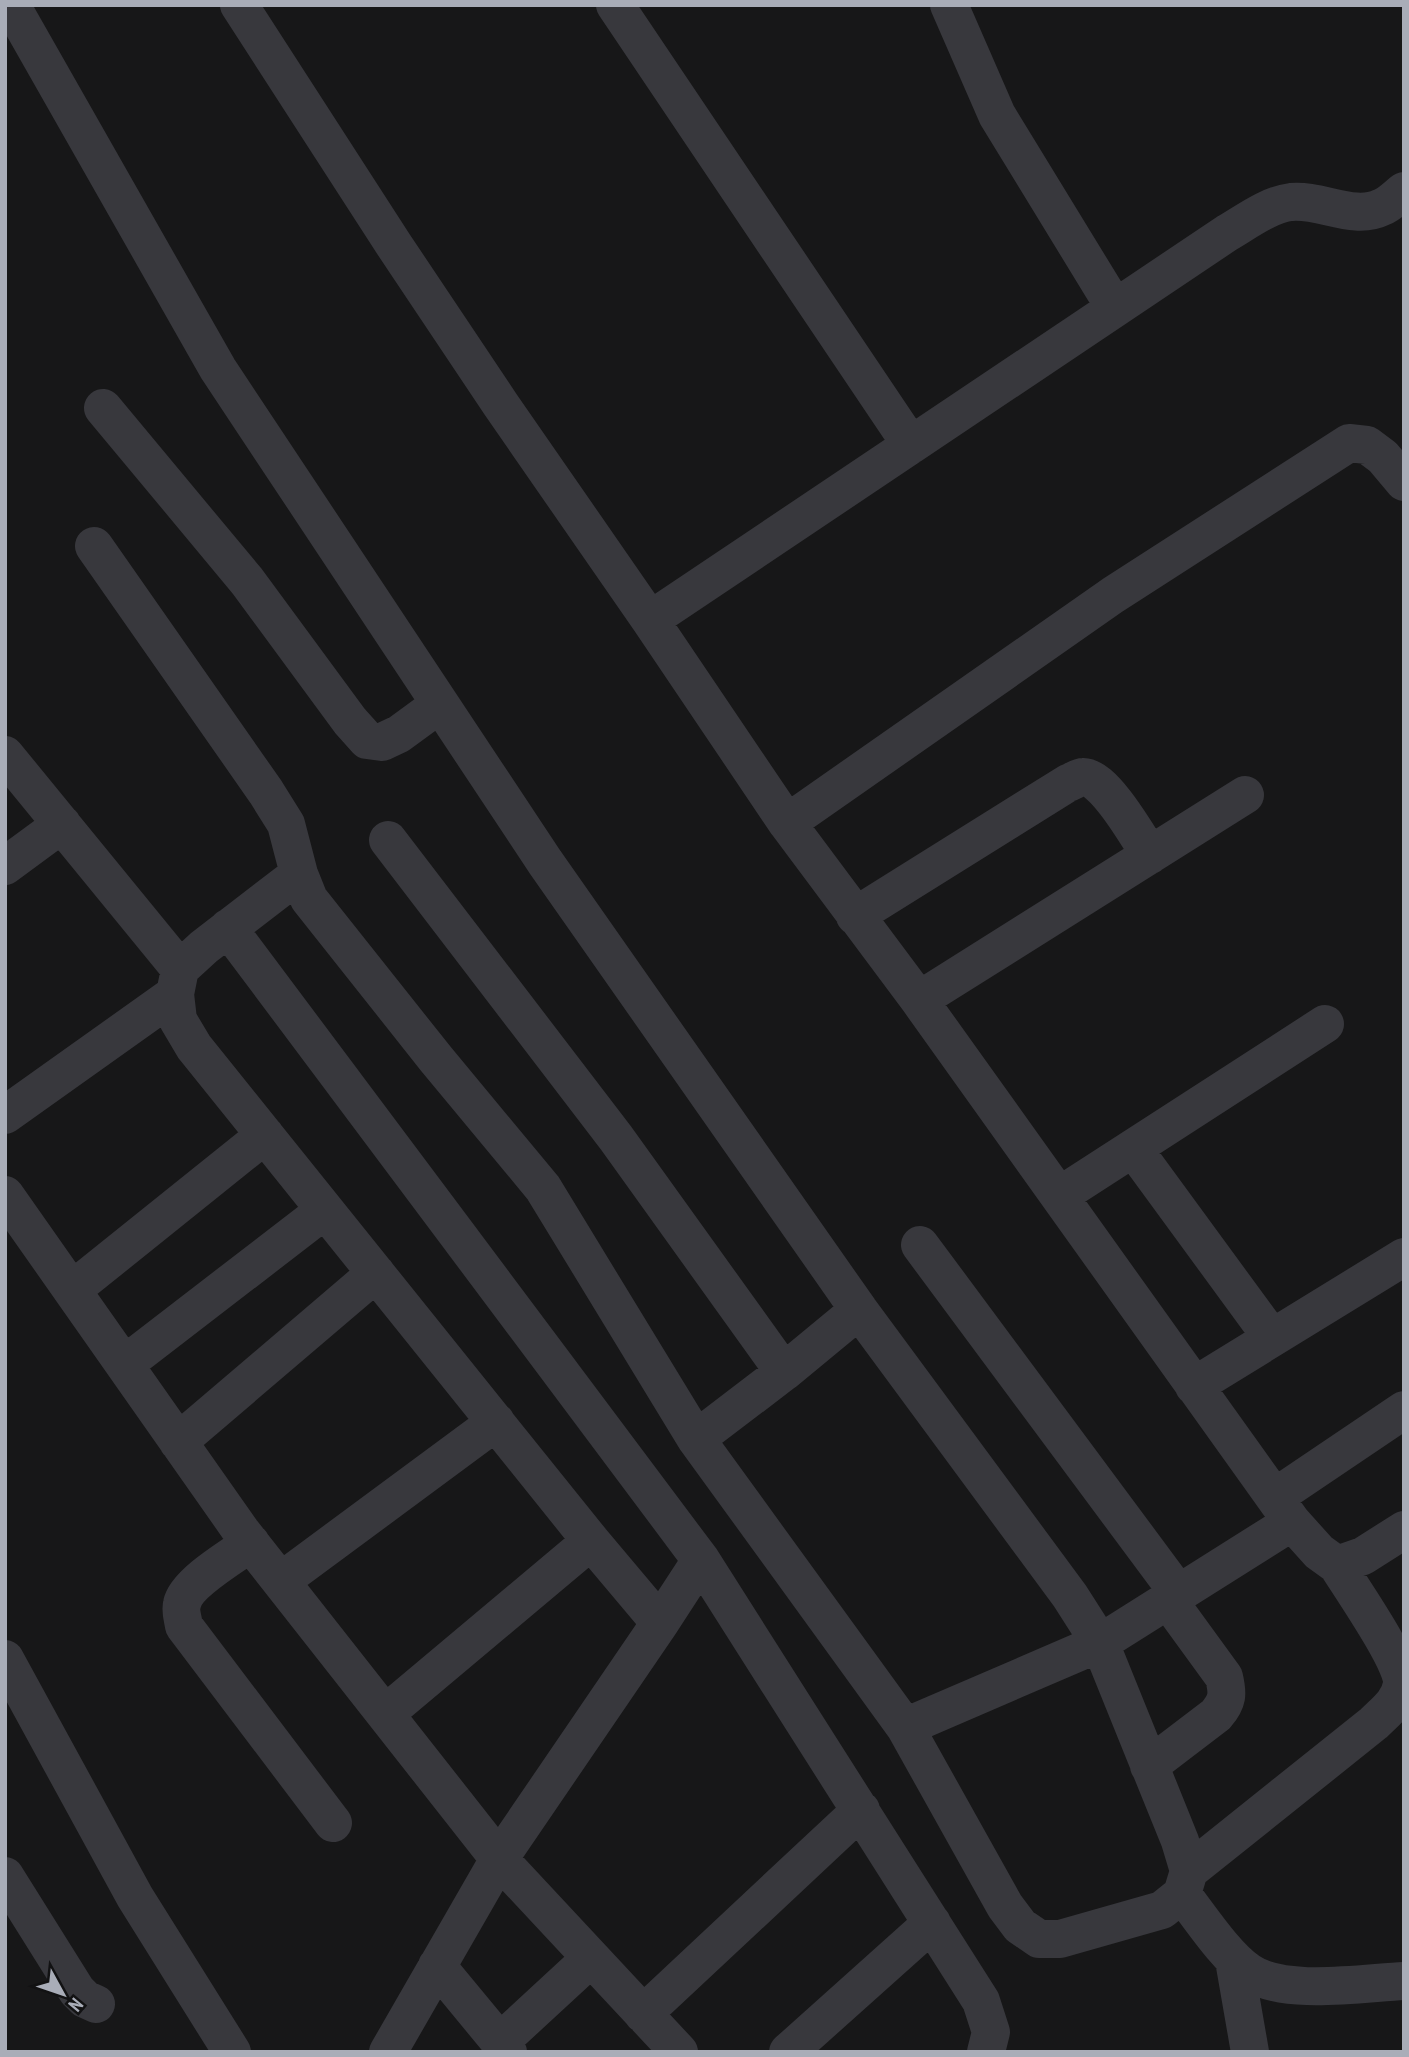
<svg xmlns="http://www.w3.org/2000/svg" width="1409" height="2057" font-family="'PT Sans Narrow',sans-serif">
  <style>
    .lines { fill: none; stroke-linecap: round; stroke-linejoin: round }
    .minor { stroke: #38383d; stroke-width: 38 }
  </style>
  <rect width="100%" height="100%" fill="#171718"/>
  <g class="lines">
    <path class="minor" d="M 11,5 L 218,369 L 545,862 L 859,1310 L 1070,1596 L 1100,1643 L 1180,1841 L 1189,1871 L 1182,1894 L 1162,1910 L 1060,1939 L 1039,1939 L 1020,1926 L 1005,1906 L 905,1727 L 696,1439 L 543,1188 L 436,1059 L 309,899 L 299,874 L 286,824 L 266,792 L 94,546
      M 239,5 L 394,245 L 501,405 L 650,620 L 787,823 L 919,1000 L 1292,1522 L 1319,1552 L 1337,1565 L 1363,1556 L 1404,1530
      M 615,5 L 911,445
      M 949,5 L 997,115 L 1115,308
      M 103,408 L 247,581 L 350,721 L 367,740 L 382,742 L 399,734 L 440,704
      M 650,620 L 1227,233 C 1246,222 1268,205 1291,202 C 1321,199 1354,221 1382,207 C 1390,204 1397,196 1404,191
      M 5,755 L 180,969
      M 787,823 L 1113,595 L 1349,443 L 1367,445 L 1383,457 L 1404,482
      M 388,840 L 616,1138 L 784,1372
      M 5,866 L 62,824
      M 299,874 L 204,947 L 180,969 L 175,994 L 178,1020 L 194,1047 L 591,1541 L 660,1623
      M 855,916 L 1068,783 C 1072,782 1078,777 1083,777 C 1104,776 1139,838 1150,855
      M 228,928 L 701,1560 L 981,2001 L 991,2032 L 986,2052
      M 919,1000 L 1245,795
      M 5,1115 L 175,994
      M 1133,1148 L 1272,1338
      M 5,1195 L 241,1531 L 499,1859 L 679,2052
      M 1059,1196 L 1325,1024
      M 920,1245 L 1179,1594
      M 72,1290 L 265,1135
      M 125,1364 L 325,1210
      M 1194,1386 L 1404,1257
      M 696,1439 L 784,1372 L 859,1310
      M 178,1442 L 376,1273
      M 1275,1497 L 1404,1410
      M 251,1543 C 233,1556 186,1583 182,1604 C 180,1611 183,1619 184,1626 L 333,1823
      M 281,1581 L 496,1422
      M 5,1659 L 135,1897 L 232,2052
      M 385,1714 L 591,1541
      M 905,1727 L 1100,1643 L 1292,1522
      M 1149,1766 L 1216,1715 C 1228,1701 1228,1694 1224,1677 L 1168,1600
      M 1189,1871 L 1374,1723 C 1386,1711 1399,1702 1402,1684 C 1405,1665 1350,1586 1337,1565
      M 5,1876 L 77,1991 L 85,1999 L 96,2004
      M 1182,1894 C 1200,1917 1226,1957 1249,1972 C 1284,1996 1362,1983 1404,1981
      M 1234,1960 L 1250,2052
      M 437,1966 L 508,2052
      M 643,2014 L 861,1810
      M 500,2042 L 591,1958
      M 388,2052 L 499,1859 L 660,1623 L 701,1560
      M 788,2052 L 932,1923"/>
  </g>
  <rect width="1409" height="2057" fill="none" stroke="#a9adb8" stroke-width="14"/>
  <g transform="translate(63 1994) rotate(130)" stroke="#121213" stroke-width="5" paint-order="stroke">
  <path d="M0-5L12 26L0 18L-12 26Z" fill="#a9adb8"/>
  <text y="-10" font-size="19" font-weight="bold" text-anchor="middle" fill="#a9adb8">N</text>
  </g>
</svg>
